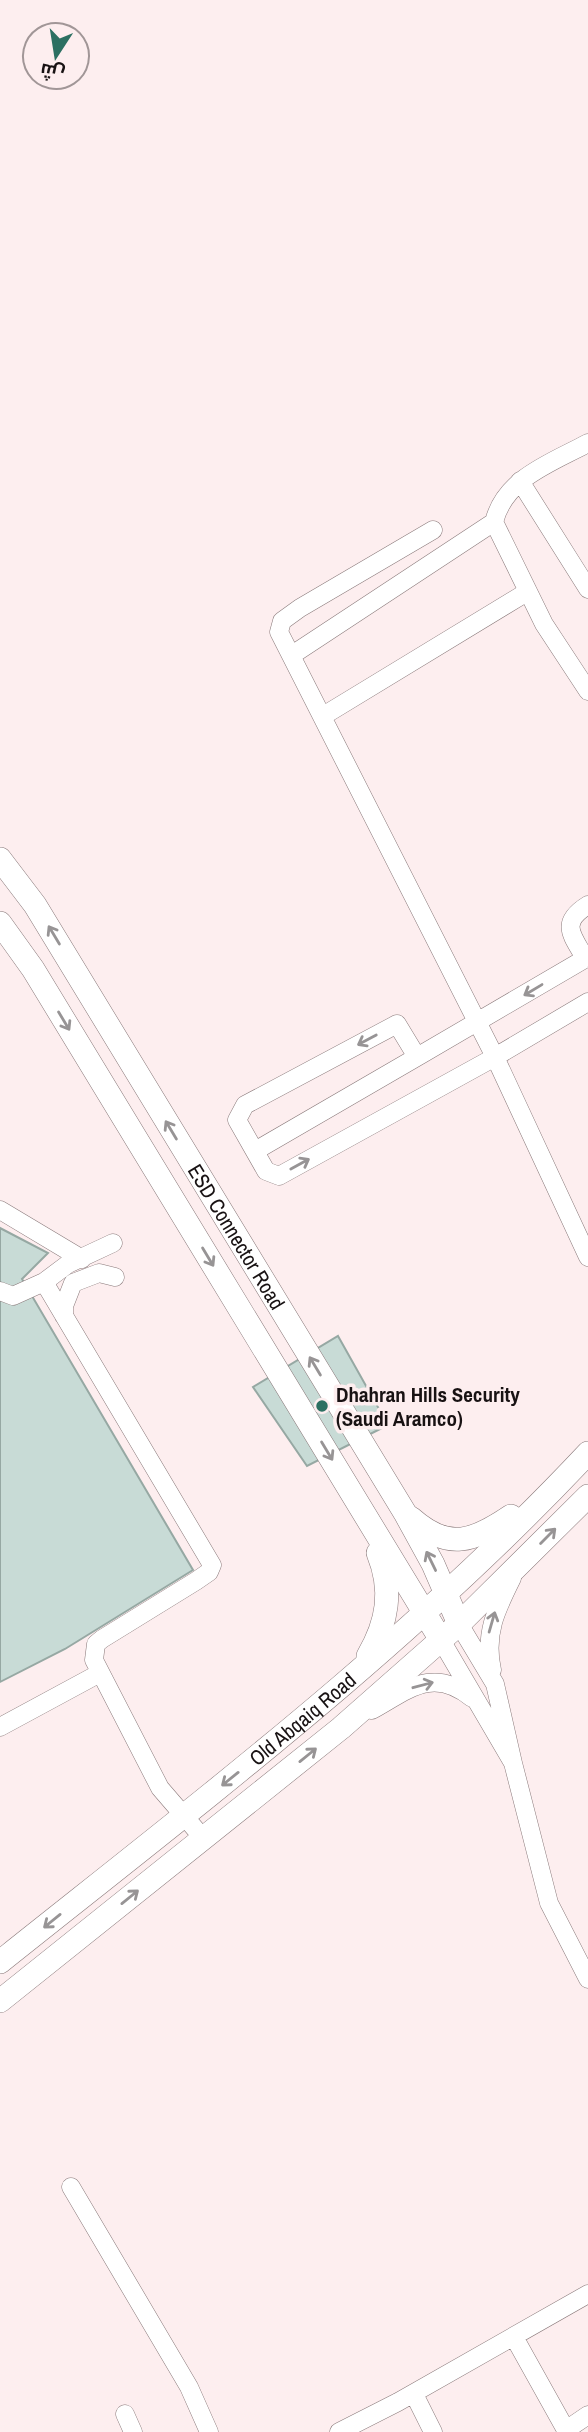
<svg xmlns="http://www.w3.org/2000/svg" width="588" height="2432" font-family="'Archivo Narrow',Cairo,sans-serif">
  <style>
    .building { fill: #c8dbd6; stroke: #96a8a3; stroke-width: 2 }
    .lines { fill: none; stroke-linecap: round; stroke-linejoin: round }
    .minor-casing { stroke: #89797a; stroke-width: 19 }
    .major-casing { stroke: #89797a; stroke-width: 24 }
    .minor { stroke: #fff; stroke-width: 18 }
    .major { stroke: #fff; stroke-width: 23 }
    .oneway { stroke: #979495 }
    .poi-dot { fill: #2c7062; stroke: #fdeeef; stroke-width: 2.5 }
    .labels { text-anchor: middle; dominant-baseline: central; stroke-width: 7; stroke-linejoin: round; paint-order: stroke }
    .street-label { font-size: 21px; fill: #181213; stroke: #fdeeef }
    .poi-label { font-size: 21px; font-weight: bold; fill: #181213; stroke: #fdeeef; text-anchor: start }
  </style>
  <rect width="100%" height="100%" fill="#fdeeef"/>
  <path class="building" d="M 0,1228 L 48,1253 L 22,1279 L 193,1570 L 65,1649 L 0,1682 Z
    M 338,1336 L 388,1425 L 307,1466 L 253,1387 Z"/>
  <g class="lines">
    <defs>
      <path id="minor" d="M 588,443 C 551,463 505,478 494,522 L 544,624 L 588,691
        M 520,481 L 588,589
        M 433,530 L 300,608 L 282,621 L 279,632 L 495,1057 L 588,1257
        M 292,655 L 494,522
        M 323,716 L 527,592
        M 588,957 L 417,1057 L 397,1024 L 245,1105 L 237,1120 L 266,1171 L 279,1176 L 495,1057 L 588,1002
        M 585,958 C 572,935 559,923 588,905
        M 255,1151 L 417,1057
        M 0,1210 L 82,1259
        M 113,1243 L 68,1264 L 44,1282 L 212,1565 L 209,1572 L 196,1581 L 102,1639 L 96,1644 L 94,1660 L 160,1788 L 203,1838
        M 0,1291 L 13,1296 L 44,1282
        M 64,1316 L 64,1306 L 73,1283 L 99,1273 L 115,1277
        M 441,1640 L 513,1763 L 495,1684 L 459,1624
        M 492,1670 C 484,1634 496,1610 512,1578
        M 372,1710 C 408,1690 433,1666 472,1698
        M 0,1727 L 100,1673
        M 513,1763 L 549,1903 L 588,1979
        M 71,2187 L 189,2387 L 209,2432
        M 514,2337 L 567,2432
        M 414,2394 L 433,2432
        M 125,2414 L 133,2432
        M 566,2430 L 588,2415
        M 339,2432 L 398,2402 L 588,2294"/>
      <g id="major">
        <path id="s1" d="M 0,859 L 35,905 L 405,1513 L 433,1564 L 459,1624"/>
        <path d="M 0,923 L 33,969 L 441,1640"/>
        <path d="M 411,1518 C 448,1551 473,1542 511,1516"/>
        <path d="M 368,1656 C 388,1622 393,1590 378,1553"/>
        <path id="s2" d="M 0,1962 C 203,1800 410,1643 588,1453"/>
        <path d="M 0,2001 L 341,1728 L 459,1624 L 588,1496"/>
      </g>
    </defs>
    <use href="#minor" class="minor-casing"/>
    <use href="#major" class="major-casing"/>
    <use href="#minor" class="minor"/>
    <use href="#major" class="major"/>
  </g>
  <defs><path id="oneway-shaft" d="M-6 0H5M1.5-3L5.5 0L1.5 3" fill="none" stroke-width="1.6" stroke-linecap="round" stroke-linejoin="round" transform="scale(1.75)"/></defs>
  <g class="oneway">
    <use href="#oneway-shaft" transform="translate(54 935) rotate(-121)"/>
    <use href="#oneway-shaft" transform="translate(533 990) rotate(149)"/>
    <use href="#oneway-shaft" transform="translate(64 1021) rotate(59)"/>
    <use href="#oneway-shaft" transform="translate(367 1040) rotate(152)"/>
    <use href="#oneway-shaft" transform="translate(171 1130) rotate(-121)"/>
    <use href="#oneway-shaft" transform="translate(300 1164) rotate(-29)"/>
    <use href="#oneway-shaft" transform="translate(208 1257) rotate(59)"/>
    <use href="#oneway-shaft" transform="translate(315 1366) rotate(-121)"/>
    <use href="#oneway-shaft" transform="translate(327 1451) rotate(59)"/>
    <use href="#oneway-shaft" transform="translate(548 1536) rotate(-45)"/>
    <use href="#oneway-shaft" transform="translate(431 1561) rotate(-116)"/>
    <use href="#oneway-shaft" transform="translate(492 1622) rotate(-74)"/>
    <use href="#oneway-shaft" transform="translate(423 1685) rotate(-15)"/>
    <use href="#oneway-shaft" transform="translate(308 1755) rotate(-39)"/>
    <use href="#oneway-shaft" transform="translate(230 1779) rotate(141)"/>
    <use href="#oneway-shaft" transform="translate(130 1897) rotate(-39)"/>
    <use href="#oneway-shaft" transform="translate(52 1921) rotate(141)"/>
  </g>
  <circle class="poi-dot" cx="322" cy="1406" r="7"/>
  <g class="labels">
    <g class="street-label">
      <text stroke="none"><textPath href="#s1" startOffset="446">ESD Connector Road</textPath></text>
      <text stroke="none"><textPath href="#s2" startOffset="388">Old Abqaiq Road</textPath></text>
    </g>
    <g class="poi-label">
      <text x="336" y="1394">Dhahran Hills Security<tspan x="336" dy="24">(Saudi Aramco)</tspan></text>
    </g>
  </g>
  <g transform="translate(56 56) rotate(192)"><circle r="33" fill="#fdeeef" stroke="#a19697" stroke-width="2"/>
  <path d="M0-5L12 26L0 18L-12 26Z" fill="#2c7062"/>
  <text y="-10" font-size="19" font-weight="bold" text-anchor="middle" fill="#181213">ش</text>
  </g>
</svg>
